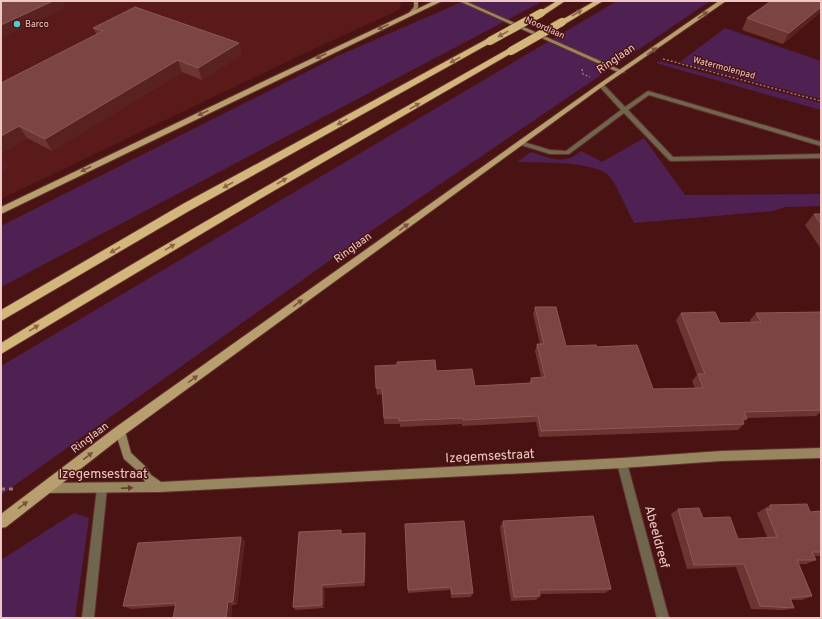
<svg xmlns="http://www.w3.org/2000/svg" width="822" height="619" font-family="Overpass,sans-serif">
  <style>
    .built { fill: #591a19 }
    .green { fill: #4f2153 }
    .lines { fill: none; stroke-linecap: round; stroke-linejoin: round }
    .lane-casing { stroke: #64302f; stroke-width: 2 }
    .street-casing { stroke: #64302f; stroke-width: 2 }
    .secondary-casing { stroke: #64302f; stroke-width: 2 }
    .primary-casing { stroke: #64302f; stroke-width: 2 }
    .highway-casing { stroke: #64302f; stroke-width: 2 }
    .path-far1 { stroke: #a07271; stroke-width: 1.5; stroke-dasharray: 2 2; stroke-linecap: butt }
    .path { stroke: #a07271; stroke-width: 3; stroke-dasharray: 4 4; stroke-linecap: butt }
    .lane { fill: #70654d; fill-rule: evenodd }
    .street { fill: #70654d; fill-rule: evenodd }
    .secondary { fill: #988660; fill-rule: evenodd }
    .primary { fill: #b79f6f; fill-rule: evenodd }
    .highway { fill: #d3b67b; fill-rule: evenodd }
    .highway-bridge-casing { stroke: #64302f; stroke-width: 9; stroke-linecap: butt }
    .highway-bridge { stroke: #d3b67b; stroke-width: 8 }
    .wall { fill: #6d3532 }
    .shaded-wall { fill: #59211f }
    .building { fill: #7a4542; stroke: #8c5956 }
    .oneway { fill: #8e6447 }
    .oneway2 { fill: #7b523c }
    .oneway3 { fill: #653b2e }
    .poi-dot { fill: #52cbd8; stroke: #4a1313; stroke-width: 1.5 }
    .labels { text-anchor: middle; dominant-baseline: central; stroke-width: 3; stroke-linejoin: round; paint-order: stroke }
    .far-poi-label { font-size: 9px; fill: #edc8c5; stroke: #4a1313; text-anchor: start }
    .far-street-label { font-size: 9px; fill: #edc8c5; stroke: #4a1313 }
    .street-label { font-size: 11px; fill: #edc8c5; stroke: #4a1313 }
    .near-street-label { font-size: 13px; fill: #edc8c5; stroke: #4a1313 }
  </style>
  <rect width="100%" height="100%" fill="#4a1313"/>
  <path class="built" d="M 1,1 L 400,1 L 401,4 L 398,10 L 392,13 L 286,62 L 1,199 Z"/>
  <path class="green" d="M 464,1 L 543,1 L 1,287 L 1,226 L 340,55 Z
    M 617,1 L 710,1 L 371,231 L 1,495 L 1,366 Z
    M 725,28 L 821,61 L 821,99 L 680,62 Z
    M 659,61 L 821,103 L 821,110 L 656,63 Z
    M 644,138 L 685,195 L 821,194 L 821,206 L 785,207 L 773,211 L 634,223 C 627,210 619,189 610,177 C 597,160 537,163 517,162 L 531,152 C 550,158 564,166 581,151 L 602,162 Z
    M 74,513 L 89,518 L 75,618 L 1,618 L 1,560 Z"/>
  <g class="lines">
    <defs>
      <path id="lane" d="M 599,84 L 603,84 L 625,107 L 648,91 L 821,142 L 821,146 L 649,95 L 628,110 L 673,157 L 821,154 L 821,158 L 671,161 L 669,160 L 624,113 L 569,154 L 550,154 L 518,144 L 517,143 L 520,141 L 550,150 L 566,151 L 621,110 L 599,86 Z
        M 102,483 L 106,484 L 107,488 L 94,618 L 82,618 L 97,488 L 98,484 Z"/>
      <path id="street" d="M 622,458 L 625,460 L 627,463 L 669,618 L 657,618 L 617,463 L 619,460 Z"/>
      <path id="secondary" d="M 414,1 L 418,1 L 418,7 L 412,15 L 408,15 L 408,14 L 414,7 Z
        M 459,1 L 465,1 L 625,72 L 620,73 Z
        M 120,427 L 123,428 L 125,431 L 131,453 L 146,467 L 151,475 L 161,482 L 622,458 L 721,451 L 821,448 L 821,458 L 721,461 L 622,468 L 160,492 L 46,493 L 42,492 L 41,488 L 42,484 L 46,483 L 145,482 L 140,473 L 124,459 L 115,431 L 117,428 Z"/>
      <path id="primary" d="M 434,1 L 442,1 L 1,214 L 1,207 L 260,83 Z
        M 719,1 L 726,1 L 603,86 L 124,435 L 6,527 L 1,528 L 1,514 L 116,427 L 599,84 Z"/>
      <path id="highway" d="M 557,1 L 565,1 L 544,15 L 538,15 L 537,13 Z
        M 595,1 L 603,1 L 565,24 L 562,24 L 558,22 Z
        M 487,39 L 490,39 L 494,41 L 189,211 L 1,321 L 1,310 L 181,205 Z
        M 508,49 L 511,49 L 515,51 L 258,200 L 1,354 L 1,343 C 168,241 338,145 508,49 Z"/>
    </defs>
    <use href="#lane" class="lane-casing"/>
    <use href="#street" class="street-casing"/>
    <use href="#secondary" class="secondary-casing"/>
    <use href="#primary" class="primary-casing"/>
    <use href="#highway" class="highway-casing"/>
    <path class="path-far1" d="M 663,59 L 821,101
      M 582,69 L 583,74 L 590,77"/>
    <path class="path" d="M 1,489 L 14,489"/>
    <use href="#lane" class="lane"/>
    <use href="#street" class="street"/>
    <use href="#secondary" class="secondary"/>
    <use href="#primary" class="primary"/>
    <use href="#highway" class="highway"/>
    <defs>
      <path id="highway-bridge" d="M 490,41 L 541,13
        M 511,51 L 562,22"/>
    </defs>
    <use href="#highway-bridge" class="highway-bridge-casing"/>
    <use href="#highway-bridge" class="highway-bridge"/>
  </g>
  <path class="wall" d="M 821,1 L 821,12 L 783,44 L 742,30 L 747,18 Z
    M 93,28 L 239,43 L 241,55 L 202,80 L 182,72 L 52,151 L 27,138 L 1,153 L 1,83 L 97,35 Z
    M 814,214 L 821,214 L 821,249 L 805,225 Z
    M 535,307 L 566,346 L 597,347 L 653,389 L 695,388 L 692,381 L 697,375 L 676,320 L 681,313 L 720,323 L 751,322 L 750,320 L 756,313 L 821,312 L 821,412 L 816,416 L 746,418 L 747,419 L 743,422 L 744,424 L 738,430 L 539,437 L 536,422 L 462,426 L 462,424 L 400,427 L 400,424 L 384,424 L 382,394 L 377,395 L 376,388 L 436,371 L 475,386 L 529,383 L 531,378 L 541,377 L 535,351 L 537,344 L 540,344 L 533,314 Z
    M 770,505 L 810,512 L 821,511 L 821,556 L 814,556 L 816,560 L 806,564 L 798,564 L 812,596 L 802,600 L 791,600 L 794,608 L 784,610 L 751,609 L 736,567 L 687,569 L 671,514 L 678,509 L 703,518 L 738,539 L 767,537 L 757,513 Z
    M 503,521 L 611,589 L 605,593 L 540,594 L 540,596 L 536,600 L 511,601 L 500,527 Z
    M 405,524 L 473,593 L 471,597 L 451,598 L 450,590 L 408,593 Z
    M 365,533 L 366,538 L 365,586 L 325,588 L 324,608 L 296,610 L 293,607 L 343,534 Z
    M 245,541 L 237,604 L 232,605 L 231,618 L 173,618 L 175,606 L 131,609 L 123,606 Z"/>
  <path class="shaded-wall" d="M 50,1 L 62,1 L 66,8 L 1,39 L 1,25 Z
    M 821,7 L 821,12 L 783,44 L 789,33 Z
    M 239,43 L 241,55 L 202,80 L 198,68 Z
    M 178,60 L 182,72 L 52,151 L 45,139 Z
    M 19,126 L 27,138 L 1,153 L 1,136 Z
    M 1,157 L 9,167 L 1,172 Z
    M 365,533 L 366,538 L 365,586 L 364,582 Z
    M 241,537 L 245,541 L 237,604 L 233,601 Z
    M 322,585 L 325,588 L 324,608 L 322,605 Z
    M 228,602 L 232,605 L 231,618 L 226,618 Z"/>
  <path class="building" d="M 1,1 L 53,1 L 1,25 Z
    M 771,1 L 821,1 L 821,7 L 789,33 L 747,18 Z
    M 135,7 L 239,43 L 198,68 L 178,60 L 45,139 L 19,126 L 1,136 L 1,83 L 103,31 L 93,28 Z
    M 814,214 L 821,214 L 821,224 Z
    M 535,307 L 556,307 L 566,346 L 596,345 L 597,347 L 637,345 L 653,389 L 703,388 L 698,374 L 705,374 L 681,313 L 715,312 L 720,323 L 761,322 L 756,313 L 821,312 L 821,410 L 744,412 L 747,419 L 742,419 L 744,424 L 541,431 L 538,416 L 463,420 L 463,418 L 399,421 L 399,418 L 384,418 L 382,388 L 376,388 L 375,366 L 397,365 L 397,362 L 435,360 L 436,371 L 472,369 L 475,386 L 532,383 L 531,378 L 545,377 L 537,344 L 544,344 Z
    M 807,504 L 810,512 L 821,511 L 821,552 L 812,552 L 816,560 L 797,560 L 812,596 L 790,598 L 794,608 L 760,606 L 744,564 L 694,565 L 678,509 L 699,508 L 703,518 L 730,517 L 738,539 L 777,537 L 766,509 L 771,509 L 770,505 Z
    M 593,516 L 611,589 L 539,590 L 540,596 L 514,597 L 503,521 Z
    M 464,521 L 473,593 L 452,594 L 451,587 L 408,590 L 405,524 Z
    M 341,530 L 341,534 L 365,533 L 364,582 L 322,585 L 322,605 L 293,607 L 299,532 Z
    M 241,537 L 233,601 L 228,602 L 226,618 L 173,618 L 176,603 L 123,606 L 138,543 Z"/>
  <defs><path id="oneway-solid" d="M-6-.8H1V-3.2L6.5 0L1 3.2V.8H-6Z"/></defs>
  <g class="oneway">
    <use href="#oneway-solid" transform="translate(577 13) rotate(-30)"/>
    <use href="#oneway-solid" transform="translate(503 34) rotate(151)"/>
    <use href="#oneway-solid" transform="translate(455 60) rotate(151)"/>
    <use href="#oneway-solid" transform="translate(415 106) rotate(-30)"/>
    <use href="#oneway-solid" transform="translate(342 122) rotate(151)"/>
    <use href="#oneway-solid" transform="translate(282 181) rotate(-30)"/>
    <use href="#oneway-solid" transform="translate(228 185) rotate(151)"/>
    <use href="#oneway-solid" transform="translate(170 247) rotate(-31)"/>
    <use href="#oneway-solid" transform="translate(115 250) rotate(150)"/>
    <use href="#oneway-solid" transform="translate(34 328) rotate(-32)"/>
  </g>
  <g class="oneway2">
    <use href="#oneway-solid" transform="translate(703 15) rotate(-34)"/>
    <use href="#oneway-solid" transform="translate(383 27) rotate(155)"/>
    <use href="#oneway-solid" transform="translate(652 51) rotate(-35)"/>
    <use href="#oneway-solid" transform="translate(321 56) rotate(155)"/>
    <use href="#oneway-solid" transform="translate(203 113) rotate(154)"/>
    <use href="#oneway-solid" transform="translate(86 169) rotate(154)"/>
    <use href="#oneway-solid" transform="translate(404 227) rotate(-36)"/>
    <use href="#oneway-solid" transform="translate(298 303) rotate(-36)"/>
    <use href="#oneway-solid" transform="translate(193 379) rotate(-36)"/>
    <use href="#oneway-solid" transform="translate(88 456) rotate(-37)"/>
    <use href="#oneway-solid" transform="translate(23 505) rotate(-37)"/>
  </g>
  <use class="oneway3" href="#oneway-solid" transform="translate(127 488) rotate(-2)"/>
  <circle class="poi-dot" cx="17" cy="24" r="4"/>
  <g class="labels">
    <g class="far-poi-label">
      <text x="25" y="24">Barco</text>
    </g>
    <g class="far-street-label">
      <text transform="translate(545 28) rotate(24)">Noordlaan</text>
      <text transform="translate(724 68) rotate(15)">Watermolenpad</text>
    </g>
    <g class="street-label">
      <text transform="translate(616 59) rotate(-34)">Ringlaan</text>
      <text transform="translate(353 248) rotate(-36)">Ringlaan</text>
      <text transform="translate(90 438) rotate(-37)">Ringlaan</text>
    </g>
    <g class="near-street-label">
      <text transform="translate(490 457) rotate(-3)">Izegemsestraat</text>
      <text x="103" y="475">Izegemsestraat</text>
      <text transform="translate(656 537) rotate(75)">Abeeldreef</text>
    </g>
  </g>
  <rect width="822" height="619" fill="none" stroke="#edc8c5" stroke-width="4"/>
</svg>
